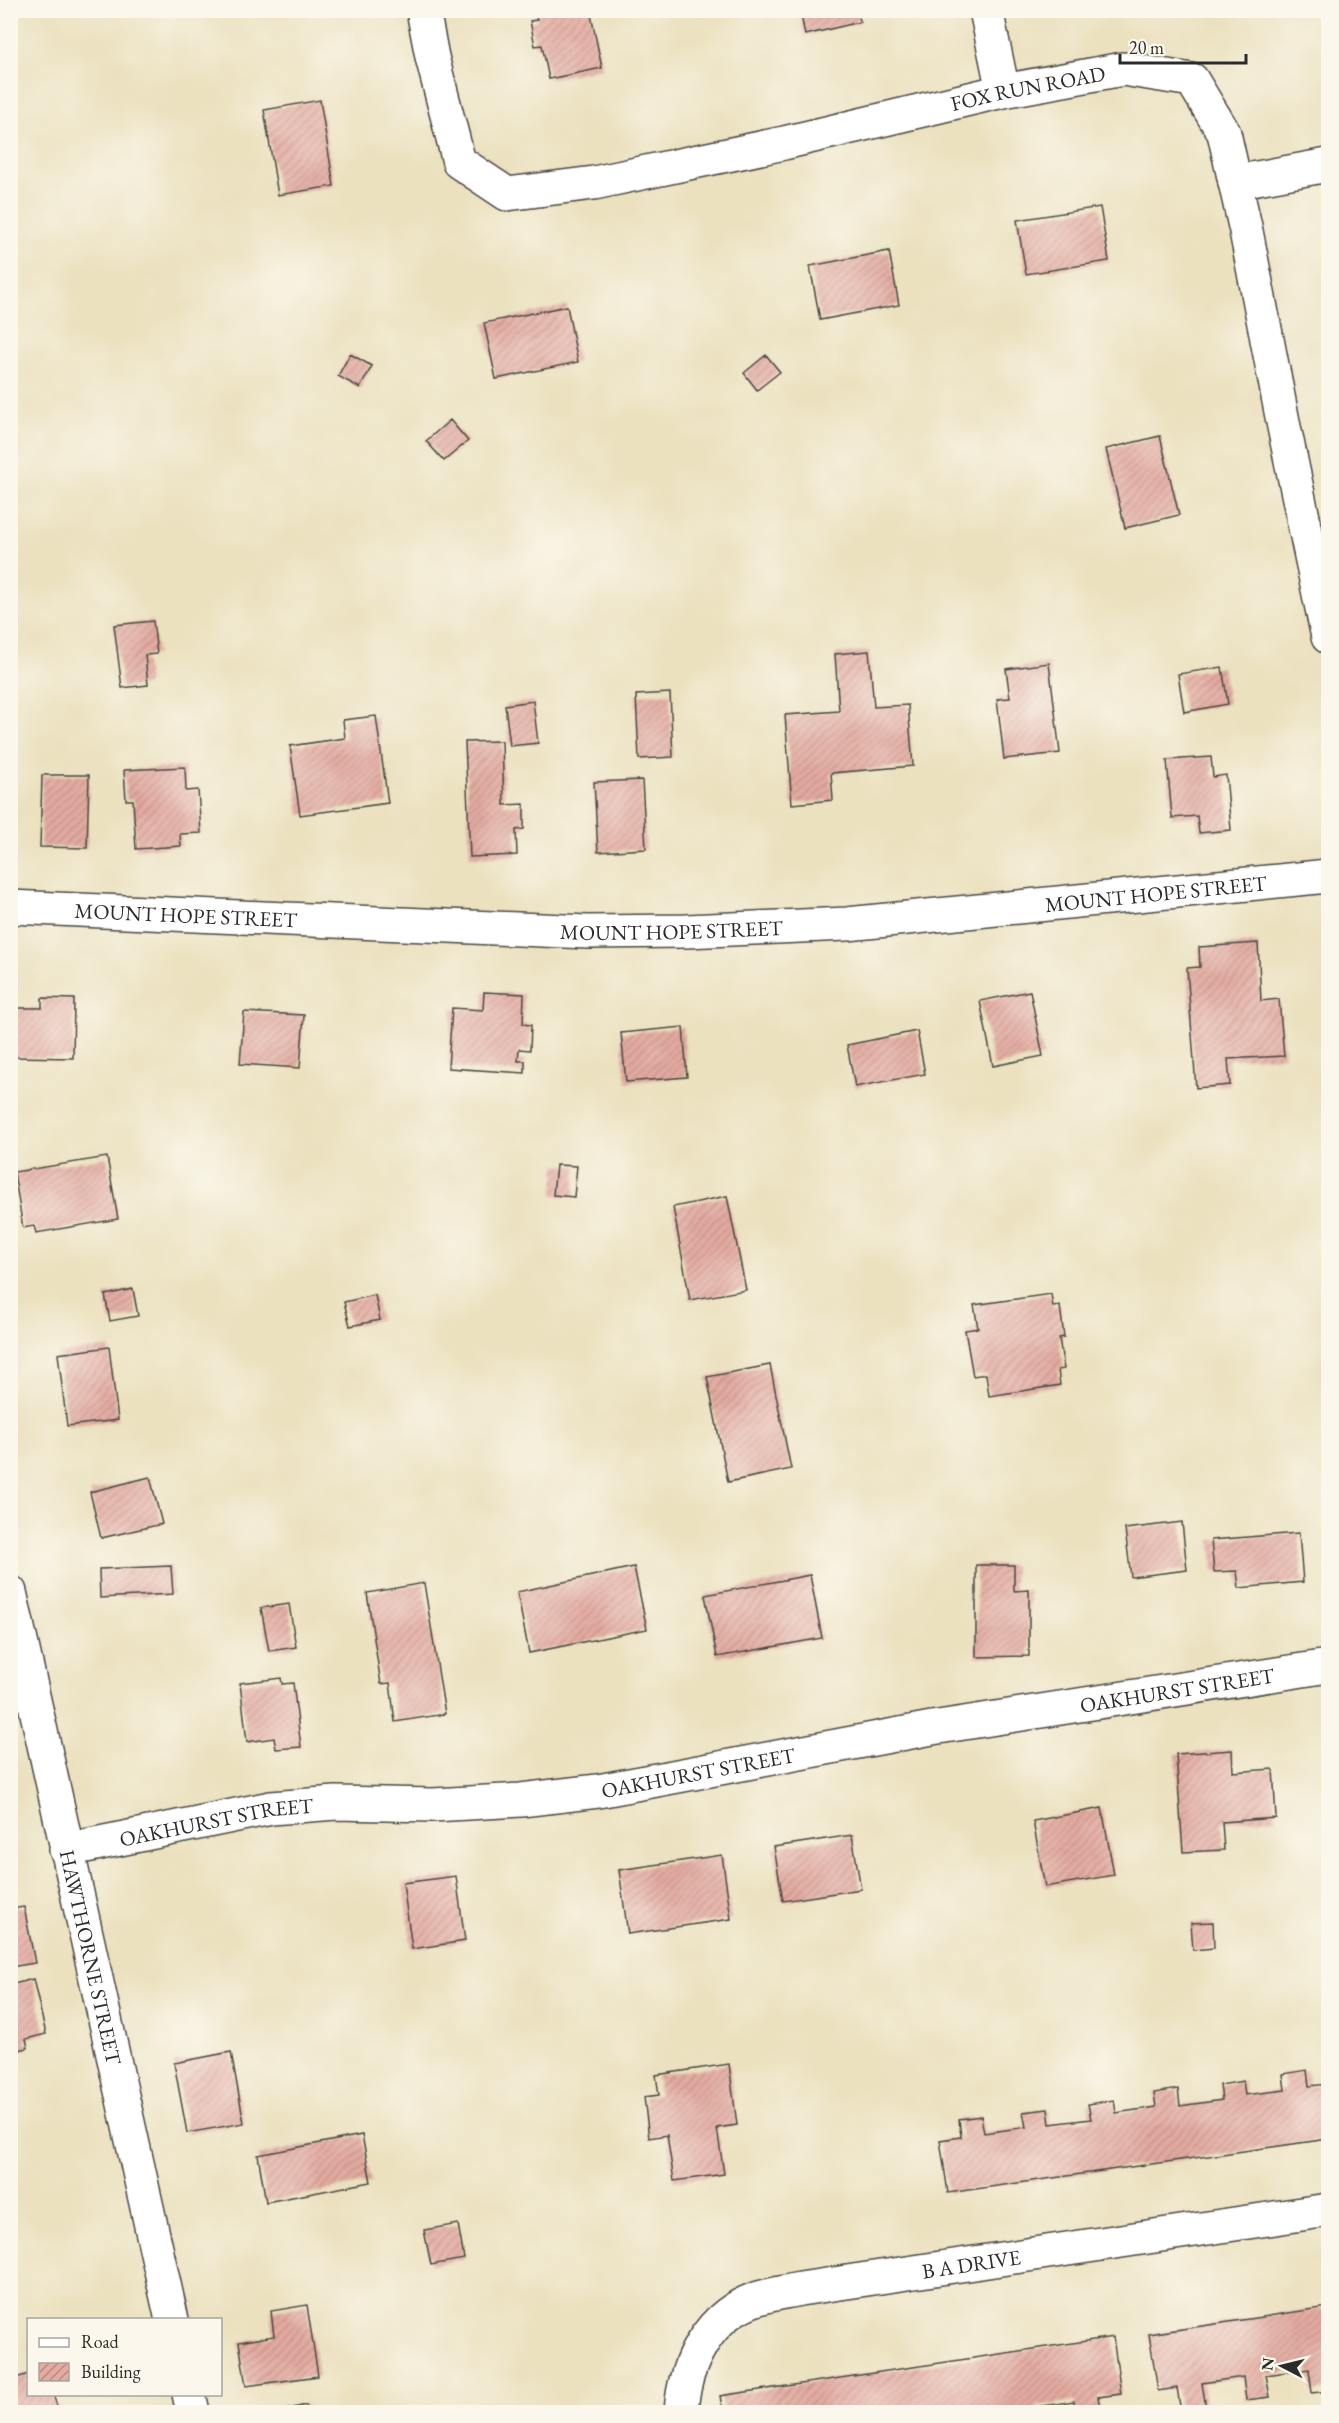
<svg xmlns="http://www.w3.org/2000/svg" width="1339" height="2423" font-family="'EB Garamond',serif">
  <style>
    .building { fill: url(#building-hatch) }
    .lines { fill: none; stroke-linecap: round; stroke-linejoin: round }
    .minor-casing { stroke: #484641; stroke-width: 36 }
    .minor { stroke: #fff; stroke-width: 33 }
    .labels { text-anchor: middle; dominant-baseline: central; stroke-width: 5; stroke-linejoin: round; paint-order: stroke }
    .street-label { font-size: 21px; fill: #2b2b2b; stroke: #fbf7ec }
  </style>
  <defs>
    <pattern id="building-hatch" width="6" height="6" patternUnits="userSpaceOnUse" patternTransform="scale(1.5)"><rect width="6" height="6" fill="#e4aba1"/><path d="M-1 1l2-2M0 6l6-6M5 7l2-2" fill="none" stroke="#b98b83"/></pattern>
  </defs>
  <rect width="100%" height="100%" fill="#fbf7ec"/>
  <filter id="ink" filterUnits="userSpaceOnUse"><feTurbulence type="fractalNoise" baseFrequency=".0167" numOctaves="2"/><feDisplacementMap in="SourceGraphic" scale="12" xChannelSelector="R" yChannelSelector="G"/><feConvolveMatrix kernelMatrix="1 2 1 2 8 2 1 2 1" color-interpolation-filters="sRGB"/></filter>
  <filter id="wash" filterUnits="userSpaceOnUse"><feTurbulence type="fractalNoise" baseFrequency=".008" numOctaves="4" result="noise"/><feDisplacementMap in="SourceGraphic" scale="24" xChannelSelector="R" yChannelSelector="G"/><feGaussianBlur stdDeviation="1.35" result="paint"/><feColorMatrix in="noise" values="0 0 0 0 0 0 0 0 0 0 0 0 0 0 0 0 0 1.4 0 .05"/><feComposite in="paint" operator="in"/></filter>
  <g filter="url(#wash)">
    <rect width="100%" height="100%" fill="#ebe1bf"/>
    <g id="blocks">
      <path class="building" d="M 535,10 L 590,10 L 602,68 L 549,79 L 542,45 L 535,46 L 530,21 L 537,20 Z
        M 800,10 L 857,10 L 860,22 L 805,35 Z
        M 320,100 L 334,186 L 278,195 L 264,110 Z
        M 1100,207 L 1109,261 L 1026,274 L 1017,220 Z
        M 889,251 L 899,305 L 820,320 L 810,266 Z
        M 567,306 L 578,362 L 496,379 L 484,323 Z
        M 350,354 L 372,366 L 360,388 L 338,376 Z
        M 766,355 L 780,372 L 757,390 L 744,373 Z
        M 450,420 L 468,441 L 444,461 L 426,441 Z
        M 1160,436 L 1179,515 L 1125,528 L 1106,449 Z
        M 153,621 L 157,654 L 145,655 L 148,685 L 122,688 L 114,625 Z
        M 869,651 L 874,707 L 908,705 L 913,766 L 831,773 L 833,800 L 792,804 L 785,715 L 839,711 L 835,654 Z
        M 1049,663 L 1060,753 L 1004,759 L 997,699 L 1010,698 L 1006,669 Z
        M 1222,667 L 1228,704 L 1184,712 L 1178,674 Z
        M 670,693 L 673,757 L 639,759 L 636,695 Z
        M 533,701 L 538,743 L 510,746 L 505,705 Z
        M 376,716 L 388,803 L 300,815 L 290,746 L 345,738 L 343,720 Z
        M 502,741 L 504,805 L 524,804 L 524,829 L 516,830 L 517,855 L 470,857 L 465,742 Z
        M 1211,757 L 1213,777 L 1226,775 L 1231,830 L 1199,833 L 1197,816 L 1172,818 L 1167,760 Z
        M 185,767 L 186,791 L 198,790 L 201,833 L 180,834 L 181,846 L 136,849 L 133,800 L 126,800 L 124,770 Z
        M 42,775 L 89,775 L 87,848 L 40,847 Z
        M 642,780 L 646,849 L 598,852 L 594,782 Z
        M 1258,943 L 1261,1001 L 1279,999 L 1284,1056 L 1228,1059 L 1230,1085 L 1196,1088 L 1187,968 L 1200,967 L 1199,947 Z
        M 1030,991 L 1043,1056 L 993,1066 L 980,1001 Z
        M 484,992 L 524,994 L 523,1024 L 531,1025 L 530,1050 L 519,1049 L 518,1061 L 525,1061 L 525,1073 L 448,1068 L 452,1008 L 483,1010 Z
        M 42,998 L 74,999 L 73,1058 L 10,1057 L 10,1008 L 42,1008 Z
        M 244,1012 L 304,1015 L 300,1068 L 240,1064 Z
        M 683,1027 L 687,1077 L 626,1082 L 621,1033 Z
        M 917,1031 L 925,1074 L 855,1087 L 847,1045 Z
        M 107,1157 L 118,1219 L 36,1233 L 34,1226 L 23,1228 L 14,1172 Z
        M 556,1165 L 577,1166 L 574,1197 L 553,1195 Z
        M 727,1196 L 746,1290 L 690,1300 L 673,1207 Z
        M 133,1289 L 138,1316 L 110,1321 L 105,1295 Z
        M 1051,1294 L 1053,1307 L 1060,1306 L 1064,1337 L 1059,1338 L 1064,1369 L 1058,1370 L 1060,1385 L 989,1396 L 986,1374 L 973,1376 L 965,1330 L 978,1328 L 974,1305 Z
        M 375,1295 L 380,1320 L 350,1326 L 344,1302 Z
        M 109,1347 L 118,1420 L 67,1426 L 58,1354 Z
        M 770,1365 L 791,1469 L 728,1482 L 707,1377 Z
        M 150,1477 L 162,1524 L 101,1538 L 90,1492 Z
        M 1182,1522 L 1187,1570 L 1131,1577 L 1125,1529 Z
        M 1299,1533 L 1303,1582 L 1239,1588 L 1237,1571 L 1214,1572 L 1211,1540 Z
        M 976,1565 L 1014,1565 L 1014,1591 L 1029,1590 L 1029,1656 L 976,1657 Z
        M 171,1566 L 173,1594 L 100,1598 L 99,1569 Z
        M 634,1567 L 647,1629 L 529,1653 L 517,1592 Z
        M 810,1575 L 822,1638 L 717,1657 L 705,1595 Z
        M 424,1583 L 445,1714 L 395,1722 L 390,1683 L 381,1684 L 367,1593 Z
        M 289,1604 L 296,1647 L 269,1651 L 261,1608 Z
        M 281,1678 L 282,1684 L 293,1683 L 301,1747 L 276,1749 L 274,1738 L 247,1742 L 240,1683 Z
        M 1232,1750 L 1233,1772 L 1273,1769 L 1276,1818 L 1222,1822 L 1224,1850 L 1183,1852 L 1176,1754 Z
        M 1102,1808 L 1114,1875 L 1045,1887 L 1033,1821 Z
        M 852,1835 L 861,1889 L 783,1901 L 774,1847 Z
        M 722,1855 L 731,1919 L 628,1934 L 619,1870 Z
        M 456,1876 L 465,1941 L 412,1949 L 403,1883 Z
        M 24,1907 L 35,1963 L 10,1967 L 10,1909 Z
        M 1213,1922 L 1214,1948 L 1193,1950 L 1191,1923 Z
        M 33,1979 L 46,2034 L 26,2039 L 28,2048 L 10,2052 L 10,1985 Z
        M 231,2052 L 244,2123 L 187,2133 L 174,2063 Z
        M 729,2064 L 737,2125 L 717,2128 L 724,2174 L 674,2181 L 667,2135 L 649,2138 L 644,2097 L 659,2095 L 656,2075 Z
        M 1307,2070 L 1309,2086 L 1328,2084 L 1328,2139 L 948,2193 L 940,2140 L 961,2137 L 959,2119 L 981,2116 L 984,2133 L 1026,2127 L 1023,2112 L 1048,2109 L 1050,2124 L 1091,2119 L 1088,2104 L 1114,2100 L 1116,2113 L 1156,2107 L 1154,2093 L 1178,2089 L 1180,2106 L 1222,2100 L 1220,2085 L 1243,2081 L 1245,2095 L 1285,2090 L 1283,2074 Z
        M 362,2135 L 371,2182 L 266,2202 L 258,2155 Z
        M 458,2224 L 464,2259 L 431,2265 L 424,2230 Z
        M 307,2305 L 318,2376 L 246,2386 L 239,2342 L 274,2336 L 271,2311 Z
        M 1328,2307 L 1328,2391 L 1312,2393 L 1309,2369 L 1266,2375 L 1270,2397 L 1246,2400 L 1243,2377 L 1202,2383 L 1206,2408 L 1181,2412 L 1177,2388 L 1158,2391 L 1149,2334 Z
        M 1113,2337 L 1121,2394 L 1098,2397 L 1101,2412 L 1076,2412 L 1074,2401 L 1036,2407 L 1037,2412 L 723,2412 L 720,2396 Z
        M 28,2374 L 28,2394 L 53,2394 L 59,2412 L 10,2412 L 10,2380 Z
        M 306,2405 L 308,2412 L 276,2412 Z"/>
    </g>
  </g>
  <g filter="url(#ink)">
    <use href="#blocks" fill-opacity="0" stroke="#484641" stroke-width="1.5"/>
    <g class="lines">
      <defs>
        <g id="minor">
          <path id="s1" d="M 423,10 L 432,57 L 459,162 L 507,194 L 594,183 L 784,143 L 1003,91 L 1123,69 L 1192,80 L 1224,133 L 1246,231 L 1284,427 L 1328,637"/>
          <path d="M 986,10 L 1003,91"/>
          <path d="M 1235,182 L 1328,165"/>
          <path id="s2" d="M 10,907 L 588,932 L 686,931 L 847,924 L 1328,876"/>
          <path id="s3" d="M 10,1592 L 172,2320"/>
          <path id="s4" d="M 66,1850 L 271,1808 L 336,1803 L 433,1805 L 521,1800 L 598,1791 L 932,1728 L 1328,1666"/>
          <path d="M 189,2394 L 193,2412"/>
          <path id="s5" d="M 681,2412 C 684,2364 709,2313 759,2298 C 772,2294 786,2292 800,2289 L 1328,2210"/>
        </g>
      </defs>
      <use href="#minor" class="minor-casing"/>
      <use href="#minor" class="minor"/>
    </g>
  </g>
  <g class="labels">
    <g class="street-label">
      <text stroke="none"><textPath href="#s1" startOffset="746">FOX RUN ROAD</textPath></text>
      <text stroke="none"><textPath href="#s2" startOffset="1148">MOUNT HOPE STREET</textPath></text>
      <text stroke="none"><textPath href="#s2" startOffset="176">MOUNT HOPE STREET</textPath></text>
      <text stroke="none"><textPath href="#s2" startOffset="662">MOUNT HOPE STREET</textPath></text>
      <text stroke="none"><textPath href="#s4" startOffset="1125">OAKHURST STREET</textPath></text>
      <text stroke="none"><textPath href="#s4" startOffset="639">OAKHURST STREET</textPath></text>
      <text stroke="none"><textPath href="#s4" startOffset="153">OAKHURST STREET</textPath></text>
      <text stroke="none"><textPath href="#s3" startOffset="374">HAWTHORNE STREET</textPath></text>
      <text stroke="none"><textPath href="#s5" startOffset="362">B A DRIVE</textPath></text>
    </g>
  </g>
  <rect width="1339" height="2423" fill="none" stroke="#fbf7ec" stroke-width="36"/>
  <rect x="27" y="2318" width="195" height="78" fill="#fbf7ec" stroke="#a8a59f" stroke-width="1.5"/>
  <rect x="39" y="2338" width="30" height="9" fill="#ffffff" stroke="#a8a59f" stroke-width="1.5"/>
  <text x="81" y="2348" font-size="18" fill="#2b2b2b">Road</text>
  <rect x="39" y="2363" width="30" height="18" fill="url(#building-hatch)" stroke="#a8a59f" stroke-width="1.5"/>
  <text x="81" y="2378" font-size="18" fill="#2b2b2b">Building</text>
  <g transform="translate(1282 2366) rotate(277)" stroke="#fbf7ec" stroke-width="4.5" paint-order="stroke">
  <path d="M0-4.5L10 22L0 15L-10 22Z" fill="#2b2b2b"/>
  <text y="-9" font-size="16" font-weight="bold" text-anchor="middle" fill="#2b2b2b">N</text>
  </g>
  <path d="M1120 54v9h126v-9" fill="none" stroke="#2b2b2b" stroke-width="3"/>
  <text x="1129" y="54" font-size="18" fill="#2b2b2b" stroke="#fbf7ec" stroke-width="4.5" paint-order="stroke">20 m</text>
</svg>
